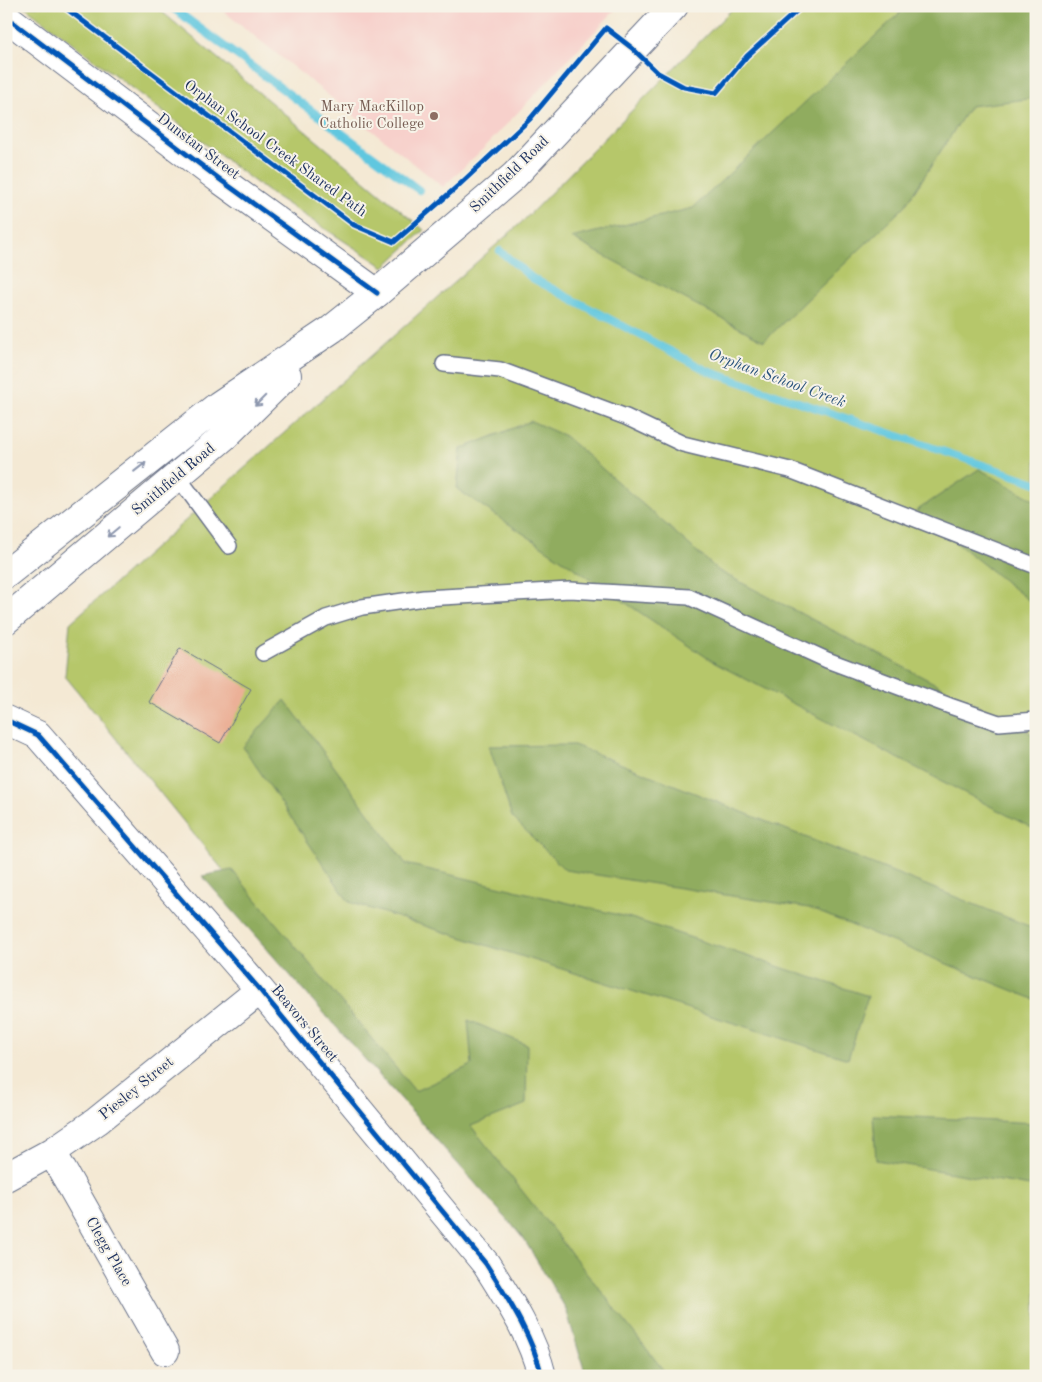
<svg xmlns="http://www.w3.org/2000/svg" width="1042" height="1382" font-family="'Old Standard TT',serif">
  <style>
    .built { fill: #f7d0cb }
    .green { fill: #b6c76b; stroke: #687b64 }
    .forest { fill: #90ac5f; stroke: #566e5e }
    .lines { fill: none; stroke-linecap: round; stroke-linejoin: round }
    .stream { stroke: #61c7df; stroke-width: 8 }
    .building { fill: #ebb097 }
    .lane-casing { stroke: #677087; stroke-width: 18 }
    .street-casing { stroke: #677087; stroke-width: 30 }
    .secondary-casing { stroke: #677087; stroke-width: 30 }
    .lane { stroke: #fff; stroke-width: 15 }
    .street { stroke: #fff; stroke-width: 28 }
    .secondary { stroke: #fff; stroke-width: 28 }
    .cycleway-casing { stroke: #f7f3e8; stroke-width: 8 }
    .cycleway { stroke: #0057b8; stroke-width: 5 }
    .oneway { stroke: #8d97ae }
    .education-dot { fill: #8d6e63; stroke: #f7f3e8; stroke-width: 2 }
    .labels { text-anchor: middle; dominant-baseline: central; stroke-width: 4; stroke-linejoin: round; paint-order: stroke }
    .education-label { font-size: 15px; fill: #785e54; stroke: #f7f3e8; text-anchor: end }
    .street-label { font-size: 15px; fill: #1b2f5e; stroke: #f7f3e8 }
    .water-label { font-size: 16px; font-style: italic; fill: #2c557e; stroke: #f7f3e8 }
  </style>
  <rect width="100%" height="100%" fill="#f7f3e8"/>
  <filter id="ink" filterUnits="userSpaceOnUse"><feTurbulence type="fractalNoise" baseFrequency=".02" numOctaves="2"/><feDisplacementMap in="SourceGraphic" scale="10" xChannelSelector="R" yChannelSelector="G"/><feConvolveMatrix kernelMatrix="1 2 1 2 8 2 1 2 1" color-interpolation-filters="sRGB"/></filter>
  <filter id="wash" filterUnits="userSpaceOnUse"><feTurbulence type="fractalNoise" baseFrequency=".0096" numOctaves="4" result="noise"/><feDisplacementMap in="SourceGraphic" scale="20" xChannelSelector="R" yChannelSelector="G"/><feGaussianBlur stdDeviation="1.12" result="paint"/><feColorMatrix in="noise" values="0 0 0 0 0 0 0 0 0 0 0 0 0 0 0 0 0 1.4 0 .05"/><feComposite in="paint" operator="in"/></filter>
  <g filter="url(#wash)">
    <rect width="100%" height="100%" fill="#f4e9d4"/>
    <path class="built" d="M 217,6 L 619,6 L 484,148 L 443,187 Z"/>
    <path class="green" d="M 24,6 L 155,6 L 424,230 L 384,267 L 267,191 Z
      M 735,6 L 1036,6 L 1036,1376 L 635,1376 L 65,676 L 70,623 L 522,222 Z"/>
    <path class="forest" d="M 907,6 L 1036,6 L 1036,98 L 970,106 L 905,206 L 764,341 L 571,238 L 693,208 Z
      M 531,421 L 565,436 L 719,571 L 1036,736 L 1036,830 L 715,663 L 457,489 L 461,449 Z
      M 979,469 L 1036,501 L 1036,606 L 916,511 Z
      M 285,700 L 406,864 L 631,918 L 868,996 L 848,1059 L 349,902 L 243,747 Z
      M 574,745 L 1036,929 L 1036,1000 L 809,908 L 565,870 L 512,817 L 489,746 Z
      M 232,870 L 415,1091 L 472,1065 L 468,1020 L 527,1045 L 526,1104 L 471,1126 L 668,1376 L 586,1376 L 566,1309 L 522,1236 L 202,876 Z
      M 873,1115 L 1036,1123 L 1036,1187 L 876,1160 Z"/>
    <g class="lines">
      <path class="stream" d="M 170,6 L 419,190
        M 500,251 L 532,278 L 708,371 L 1036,483"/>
    </g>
    <g id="blocks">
      <path class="building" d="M 180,648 L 251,689 L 220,743 L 149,702 Z"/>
    </g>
  </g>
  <g filter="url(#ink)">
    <use href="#blocks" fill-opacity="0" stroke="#677087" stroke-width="1"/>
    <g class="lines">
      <defs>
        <path id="lane" d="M 444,364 L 500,370 L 626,417 L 683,444 L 790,470 L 1036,566
          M 178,477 L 229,546
          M 263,653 L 326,618 L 362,607 L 424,598 L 570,590 L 689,597 L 827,660 L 950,706 L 999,723 L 1036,720"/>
        <path id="street" d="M 6,17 L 222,181 L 377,293
          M 6,720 L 38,735 L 260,990 L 486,1264 C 508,1299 532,1335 542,1376
          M 52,1152 L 165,1351
          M 6,1177 L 52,1152 L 97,1121 L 260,990"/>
        <path id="secondary" d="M 6,574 L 219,405 L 332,329 L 377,293 L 514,176 L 674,6
          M 6,620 L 226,435 L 287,375"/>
      </defs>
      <use href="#lane" class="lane-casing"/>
      <use href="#street" class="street-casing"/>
      <use href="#secondary" class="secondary-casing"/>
      <use href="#lane" class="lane"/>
      <use href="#street" class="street"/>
      <use href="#secondary" class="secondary"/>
      <defs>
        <path id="cycleway" d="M 63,6 L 354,225 L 394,242 L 458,186 L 530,119 L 606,28 L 632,48 L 658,73 L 684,87 L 716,93 L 747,56 L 802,6
          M 6,17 L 222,181 L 377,293
          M 6,720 L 38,735 L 260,990 L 486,1264 C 508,1299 532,1335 542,1376"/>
      </defs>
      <use href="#cycleway" class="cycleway-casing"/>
      <use href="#cycleway" class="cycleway"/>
    </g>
    <defs><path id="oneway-shaft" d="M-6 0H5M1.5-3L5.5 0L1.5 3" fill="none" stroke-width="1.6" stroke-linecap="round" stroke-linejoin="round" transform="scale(1.25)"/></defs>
    <g class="oneway">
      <use href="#oneway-shaft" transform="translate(260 401) rotate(135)"/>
      <use href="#oneway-shaft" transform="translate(140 467) rotate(-38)"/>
      <use href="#oneway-shaft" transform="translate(113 532) rotate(140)"/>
    </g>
  </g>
  <circle class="education-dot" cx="434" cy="116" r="5"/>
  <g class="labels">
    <g class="education-label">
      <text x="424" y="107">Mary MacKillop<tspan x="424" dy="17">Catholic College</tspan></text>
    </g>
    <g class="street-label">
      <text transform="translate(198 147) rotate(37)">Dunstan Street</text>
      <text transform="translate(275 149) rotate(36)">Orphan School Creek Shared Path</text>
      <text transform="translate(510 175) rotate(-44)">Smithfield Road</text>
      <text transform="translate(174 480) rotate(-40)">Smithfield Road</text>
      <text transform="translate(304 1024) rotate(50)">Beavors Street</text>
      <text transform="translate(137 1089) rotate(-39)">Piesley Street</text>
      <text transform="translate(108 1252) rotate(60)">Clegg Place</text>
    </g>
    <g class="water-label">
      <text transform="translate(777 379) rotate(20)">Orphan School Creek</text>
    </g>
  </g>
  <rect width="1042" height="1382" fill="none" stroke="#f7f3e8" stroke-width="25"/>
</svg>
